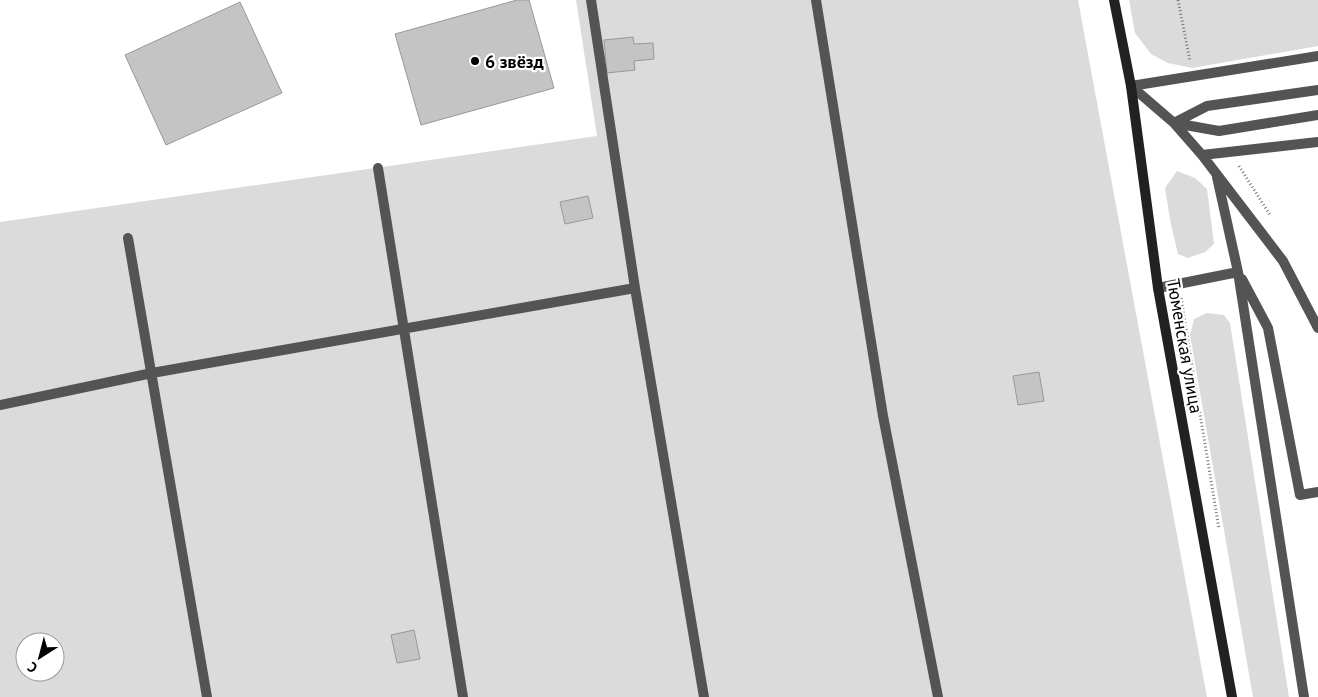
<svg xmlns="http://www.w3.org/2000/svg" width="1318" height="697" font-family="'PT Sans',sans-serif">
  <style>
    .green { fill: #dbdbdb; fill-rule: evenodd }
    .building { fill: #c4c4c4; stroke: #989898 }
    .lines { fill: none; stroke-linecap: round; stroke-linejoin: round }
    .path { stroke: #767676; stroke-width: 3; stroke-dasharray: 1 2.5; stroke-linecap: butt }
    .lane { stroke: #545454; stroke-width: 10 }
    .street { stroke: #545454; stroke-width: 10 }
    .secondary { stroke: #212121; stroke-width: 10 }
    .poi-dot { fill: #000; stroke: #fff; stroke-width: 2 }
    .labels { text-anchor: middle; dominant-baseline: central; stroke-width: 4.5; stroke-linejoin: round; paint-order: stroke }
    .poi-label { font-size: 18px; font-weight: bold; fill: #000; stroke: #fff; text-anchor: start }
    .street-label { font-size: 18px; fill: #000; stroke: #fff }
  </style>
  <rect width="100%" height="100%" fill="#fff"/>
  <path class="green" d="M 576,0 L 1078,0 L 1207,697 L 0,697 L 0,222 L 597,136 ZM 25,642 L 55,642 L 55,672 L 25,672 Z
    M 1129,0 L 1318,0 L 1318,46 L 1192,68 L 1168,63 L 1151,54 L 1135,33 Z
    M 1177,171 L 1195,178 L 1207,189 L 1214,244 L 1205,252 L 1188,258 L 1178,254 L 1171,225 L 1165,188 Z
    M 1207,313 L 1224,315 L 1230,323 L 1289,697 L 1253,697 L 1190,335 L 1194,319 Z"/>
  <path class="building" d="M 517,0 L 529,0 L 554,88 L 421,125 L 395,34 Z
    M 240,2 L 282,93 L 166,145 L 125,55 Z
    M 633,37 L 634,44 L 653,43 L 654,59 L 634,61 L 635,70 L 607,73 L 604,40 Z
    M 588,196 L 593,218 L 565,224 L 560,202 Z
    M 1039,372 L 1044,401 L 1018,405 L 1013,376 Z
    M 414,630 L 420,659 L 397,663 L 391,635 Z"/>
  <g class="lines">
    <path class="path" d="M 1178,0 L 1190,61
      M 1239,166 L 1270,215
      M 1181,298 L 1219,529"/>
    <path class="lane" d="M 591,0 L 635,288 L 704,697
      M 816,0 L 883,416 L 938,697
      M 1131,86 L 1174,123 L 1202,155 L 1283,261 L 1318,328
      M 1174,123 L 1207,106 L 1318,90
      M 1174,123 L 1219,131 L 1318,115
      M 1202,155 L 1318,142
      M 378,168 L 463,697
      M 128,238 L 207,697
      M 1238,272 L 1304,697
      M 1242,279 L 1268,328 L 1300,495 L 1318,492
      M 1158,288 L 1238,272 L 1217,177
      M 0,405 L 152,373 L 635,288"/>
    <path class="street" d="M 1131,86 L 1318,56"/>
    <path class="secondary" d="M 1114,0 L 1131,86 L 1158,288 L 1232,697"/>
  </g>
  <circle class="poi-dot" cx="475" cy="61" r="5"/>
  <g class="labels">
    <g class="poi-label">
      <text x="485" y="61">6 звёзд</text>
    </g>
    <g class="street-label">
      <text transform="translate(1185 346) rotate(80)">Тюменская улица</text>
    </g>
  </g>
  <g transform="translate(40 657) rotate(216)"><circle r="24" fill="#ffffff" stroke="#999999"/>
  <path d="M0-4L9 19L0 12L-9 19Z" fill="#000000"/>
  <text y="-8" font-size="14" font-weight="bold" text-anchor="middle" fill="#000000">С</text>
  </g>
</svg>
